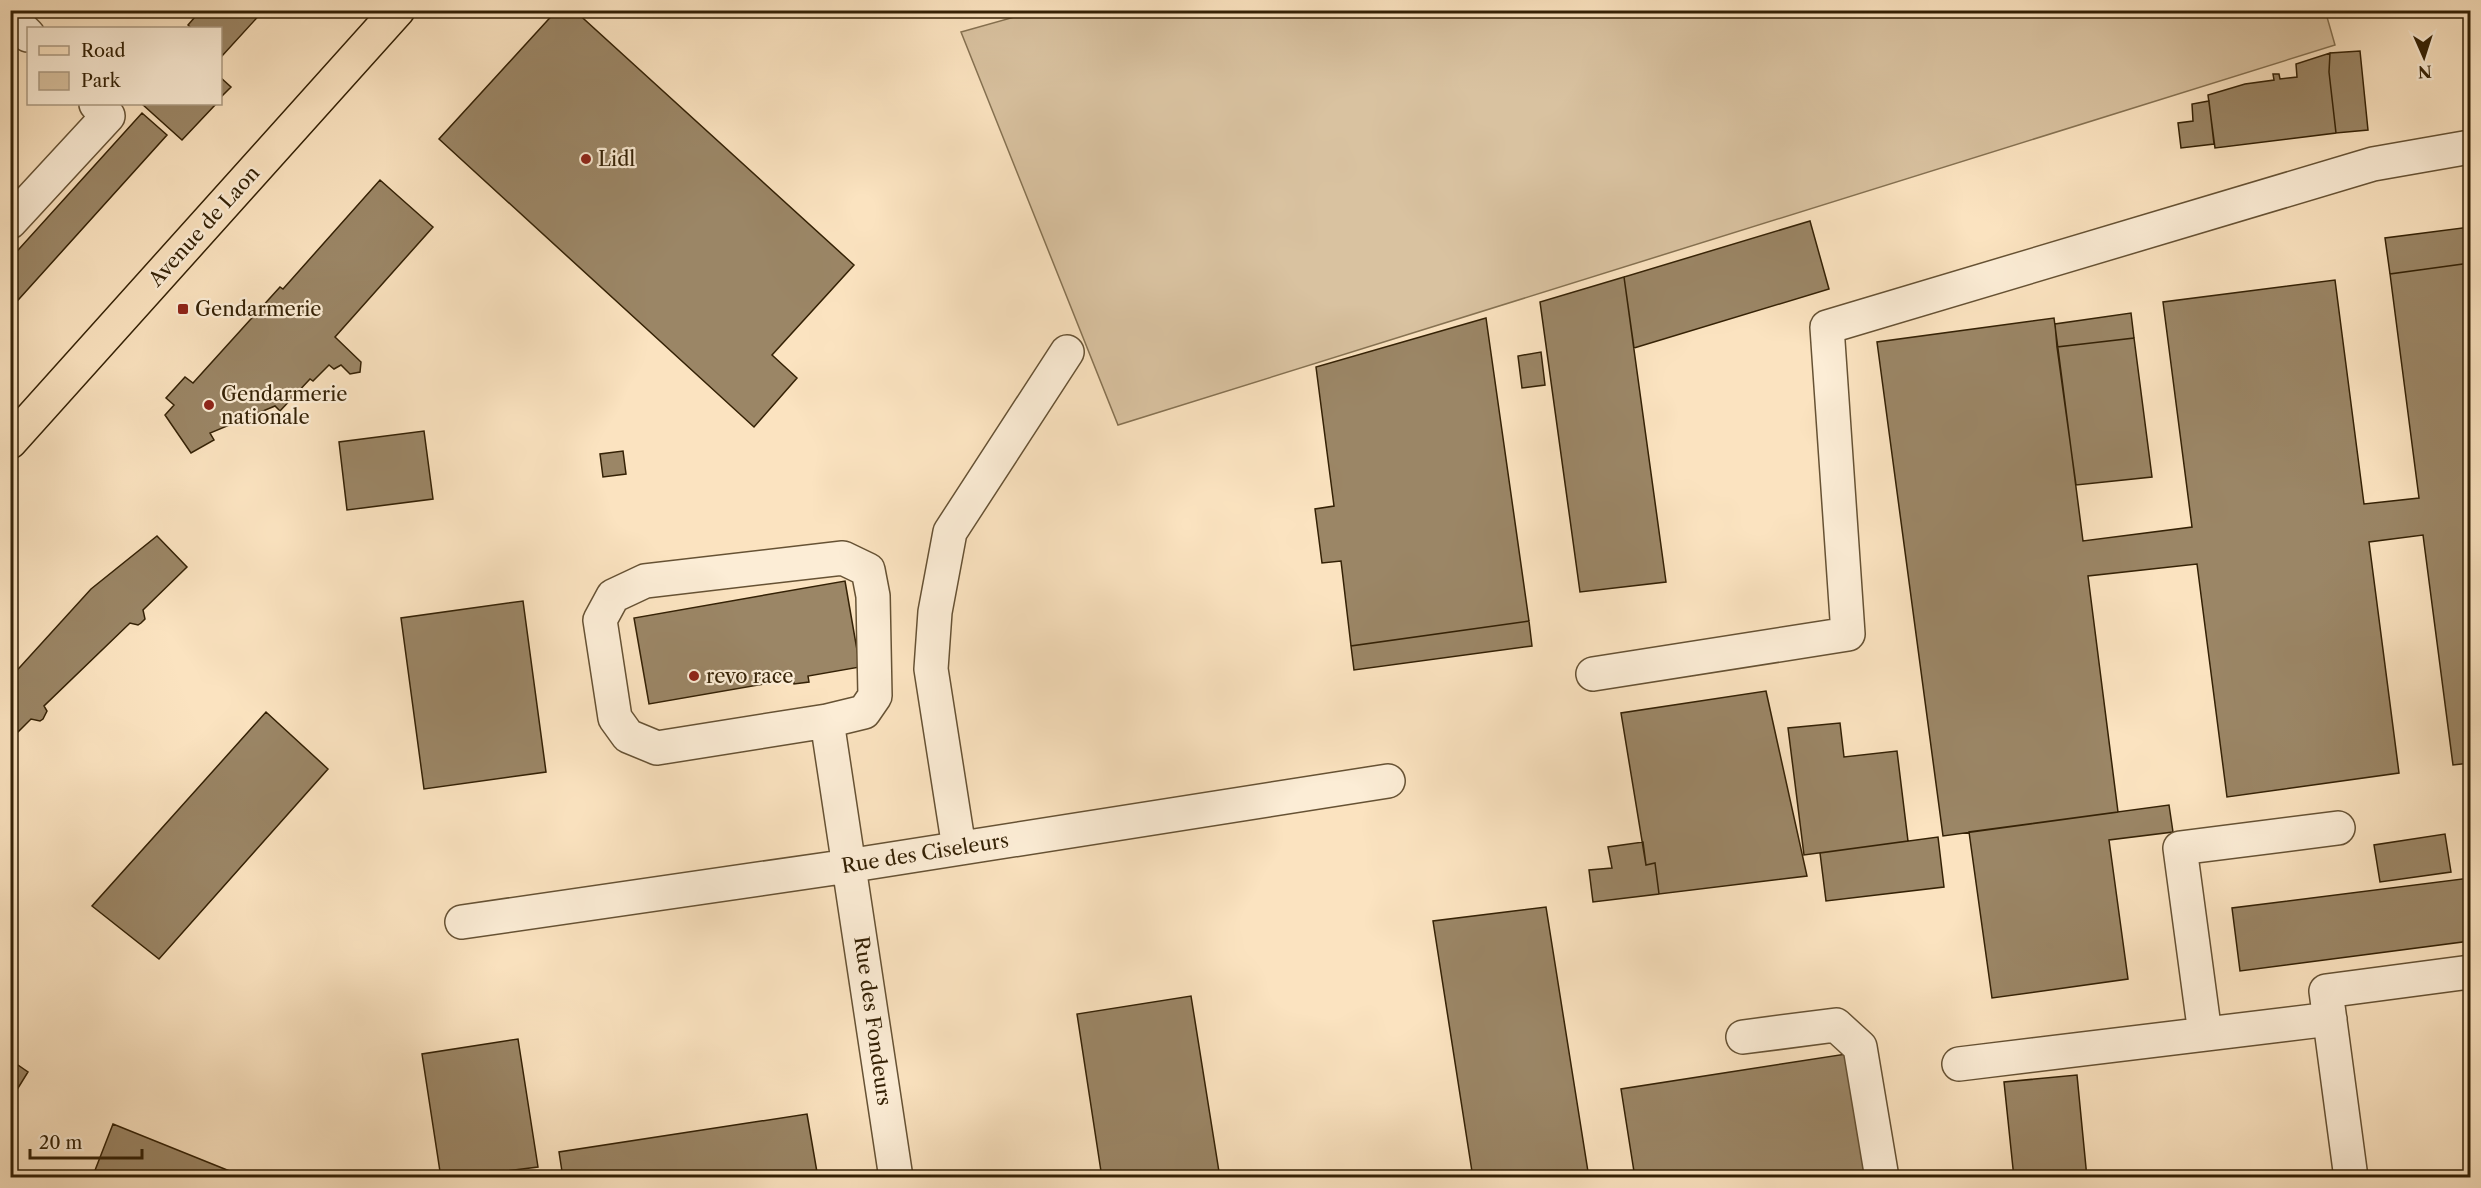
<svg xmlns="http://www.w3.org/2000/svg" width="2481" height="1188" font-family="'Libre Caslon Text',serif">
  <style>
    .green { fill: #d9c2a0; stroke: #867252; stroke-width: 1.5 }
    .building { fill: #9b8666; stroke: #342105; stroke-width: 1.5 }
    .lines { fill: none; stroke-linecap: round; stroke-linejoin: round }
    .minor-casing { stroke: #665234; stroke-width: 36 }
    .major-casing { stroke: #342105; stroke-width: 36 }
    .minor { stroke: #fcedd6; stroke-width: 33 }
    .major { stroke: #fbe3c0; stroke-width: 33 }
    .poi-dot { fill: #8f2418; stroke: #fcedd6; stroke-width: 2 }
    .labels { text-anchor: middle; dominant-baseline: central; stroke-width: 4.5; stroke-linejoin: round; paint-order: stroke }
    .poi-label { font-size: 20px; fill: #342105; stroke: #fcedd6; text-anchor: start }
    .street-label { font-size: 20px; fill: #342105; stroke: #fcedd6 }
  </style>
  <rect width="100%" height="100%" fill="#fbe3c0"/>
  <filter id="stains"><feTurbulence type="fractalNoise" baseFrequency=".00333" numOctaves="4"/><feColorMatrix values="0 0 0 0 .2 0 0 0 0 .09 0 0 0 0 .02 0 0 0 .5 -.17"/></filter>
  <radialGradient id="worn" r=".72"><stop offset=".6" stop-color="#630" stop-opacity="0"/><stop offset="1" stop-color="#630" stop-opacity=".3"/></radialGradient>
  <path class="green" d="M 1036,11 L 2325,10 L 2335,45 L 1118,425 L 961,32 Z"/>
  <path class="building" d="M 201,10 L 264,10 L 222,56 L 220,28 L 191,28 L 188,25 Z
    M 557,10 L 574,10 L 854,265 L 772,355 L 797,378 L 754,427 L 439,139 Z
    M 2360,51 L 2368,130 L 2336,133 L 2329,72 L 2330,53 Z
    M 2330,53 L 2329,72 L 2336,133 L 2215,148 L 2208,95 L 2245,84 L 2274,80 L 2273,74 L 2279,74 L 2280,79 L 2297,77 L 2296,64 Z
    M 220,77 L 231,87 L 220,98 Z
    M 2209,101 L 2214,144 L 2181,148 L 2178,123 L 2193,121 L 2192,104 Z
    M 142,104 L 216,104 L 182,140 Z
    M 142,113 L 167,135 L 10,309 L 10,259 Z
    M 380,180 L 433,227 L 335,337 L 361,362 L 360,372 L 350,374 L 341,365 L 334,369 L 329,365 L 313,381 L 310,379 L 280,411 L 275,406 L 210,433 L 214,440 L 191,453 L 165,415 L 174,405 L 166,398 L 185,377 L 193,383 L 280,287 L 283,289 Z
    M 1810,221 L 1829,289 L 1634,348 L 1624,277 Z
    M 2470,227 L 2470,263 L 2390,274 L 2385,238 Z
    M 2470,263 L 2470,763 L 2453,765 L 2423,535 L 2369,542 L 2399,773 L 2227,797 L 2197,564 L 2088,576 L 2118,812 L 1943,836 L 1877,342 L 2054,318 L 2083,541 L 2192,527 L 2163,302 L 2335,280 L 2364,504 L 2419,498 L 2390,274 Z
    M 1624,277 L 1666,582 L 1580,592 L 1540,302 Z
    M 2131,313 L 2134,338 L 2057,347 L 2055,324 Z
    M 1486,318 L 1529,621 L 1351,646 L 1341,561 L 1322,563 L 1315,509 L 1334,506 L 1316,367 Z
    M 2134,338 L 2152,477 L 2076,485 L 2057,347 Z
    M 1541,352 L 1545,385 L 1522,388 L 1518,356 Z
    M 424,431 L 433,499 L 347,510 L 339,442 Z
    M 623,451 L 626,474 L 603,477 L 600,454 Z
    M 157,536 L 187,567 L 143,610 L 145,619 L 141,623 L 138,625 L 130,623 L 44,706 L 47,711 L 43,719 L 40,721 L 31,719 L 10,740 L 10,678 L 91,589 Z
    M 845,581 L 860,667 L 808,676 L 809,682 L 794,684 L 793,679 L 649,704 L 634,618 Z
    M 523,601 L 546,772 L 424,789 L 401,618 Z
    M 1529,621 L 1532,646 L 1354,670 L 1351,646 Z
    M 1766,691 L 1807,876 L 1659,894 L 1655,863 L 1646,865 L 1621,713 Z
    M 266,712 L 328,769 L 159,959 L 92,906 Z
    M 1840,723 L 1844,757 L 1897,751 L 1908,841 L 1804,855 L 1788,728 Z
    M 2169,805 L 2173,832 L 2109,840 L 2128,979 L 1992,998 L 1969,832 Z
    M 2445,834 L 2451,872 L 2380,882 L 2374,845 Z
    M 1938,837 L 1944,887 L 1826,901 L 1820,853 Z
    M 1643,842 L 1646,865 L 1655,863 L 1659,894 L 1593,902 L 1589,870 L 1612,868 L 1608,847 Z
    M 2470,878 L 2470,941 L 2240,971 L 2232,908 Z
    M 1546,907 L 1589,1178 L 1473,1178 L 1433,921 Z
    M 1191,996 L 1220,1178 L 1102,1178 L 1077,1014 Z
    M 518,1039 L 538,1167 L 482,1174 L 482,1178 L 441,1178 L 422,1054 Z
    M 1846,1054 L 1873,1178 L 1635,1178 L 1621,1089 Z
    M 15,1063 L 28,1072 L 10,1101 L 10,1070 Z
    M 2077,1075 L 2087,1178 L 2014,1178 L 2004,1082 Z
    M 807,1114 L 818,1178 L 563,1178 L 559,1152 Z
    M 113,1124 L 247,1178 L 92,1178 Z"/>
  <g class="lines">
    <defs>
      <path id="minor" d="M 10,17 L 28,35
        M 10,222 L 108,116 L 96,104
        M 843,558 L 868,570 L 873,596 L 875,696 L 864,712 L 827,721 L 657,748 L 628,736 L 615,718 L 600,620 L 613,596 L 645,581 Z
        M 1593,674 L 1848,634 L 1827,327 L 2373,164 L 2470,147
        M 827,721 L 896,1178
        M 959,848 L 931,669 L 935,612 L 950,532 L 1067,352
        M 462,922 L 828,869 L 1388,781
        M 2205,1034 L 2180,848 L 2338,828
        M 1743,1037 L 1836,1025 L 1860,1047 L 1882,1178
        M 1959,1064 L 2330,1019
        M 2351,1178 L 2326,991 L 2470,972"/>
      <path id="major" d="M 10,442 L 398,10"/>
    </defs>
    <use href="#minor" class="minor-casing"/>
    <use href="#major" class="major-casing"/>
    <use href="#minor" class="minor"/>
    <use href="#major" class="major"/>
  </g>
  <g class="poi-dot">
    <circle cx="586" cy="159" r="6"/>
    <rect x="177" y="303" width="12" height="12" rx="3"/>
    <circle cx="209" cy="405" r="6"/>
    <circle cx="694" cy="676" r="6"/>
  </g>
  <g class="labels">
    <g class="poi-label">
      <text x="598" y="159">Lidl</text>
      <text x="195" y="309">Gendarmerie</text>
      <text x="221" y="394">Gendarmerie<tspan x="221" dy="23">nationale</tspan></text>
      <text x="706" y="676">revo race</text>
    </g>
    <g class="street-label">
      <text transform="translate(204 226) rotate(-48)">Avenue de Laon</text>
      <text transform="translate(925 853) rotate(-9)">Rue des Ciseleurs</text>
      <text transform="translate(873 1021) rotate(82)">Rue des Fondeurs</text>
    </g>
  </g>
  <rect width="2481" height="1188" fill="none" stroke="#fbe3c0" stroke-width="36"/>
  <rect x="12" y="12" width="2457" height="1164" fill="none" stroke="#342105" stroke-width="3"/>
  <rect x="18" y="18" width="2445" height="1152" fill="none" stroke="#342105" stroke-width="1.5"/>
  <rect x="27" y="27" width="195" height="78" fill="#fcedd6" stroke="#ac9b82" stroke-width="1.5"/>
  <rect x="39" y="46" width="30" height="9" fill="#fbe3c0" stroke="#ac9b82" stroke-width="1.5"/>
  <text x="81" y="57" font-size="18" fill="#342105">Road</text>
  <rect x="39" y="72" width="30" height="18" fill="#d9c2a0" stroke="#ac9b82" stroke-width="1.5"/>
  <text x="81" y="87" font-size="18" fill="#342105">Park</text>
  <g transform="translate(2424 57) rotate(177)" stroke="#fcedd6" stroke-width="4.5" paint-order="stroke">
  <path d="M0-4.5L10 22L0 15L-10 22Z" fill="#342105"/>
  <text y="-9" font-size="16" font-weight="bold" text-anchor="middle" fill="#342105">N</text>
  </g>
  <path d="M30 1149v9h112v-9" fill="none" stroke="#342105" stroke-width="3"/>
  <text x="39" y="1149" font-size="18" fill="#342105" stroke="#fcedd6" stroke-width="4.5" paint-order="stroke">20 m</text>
  <rect width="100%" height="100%" filter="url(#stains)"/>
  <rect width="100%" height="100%" fill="url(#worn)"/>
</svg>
